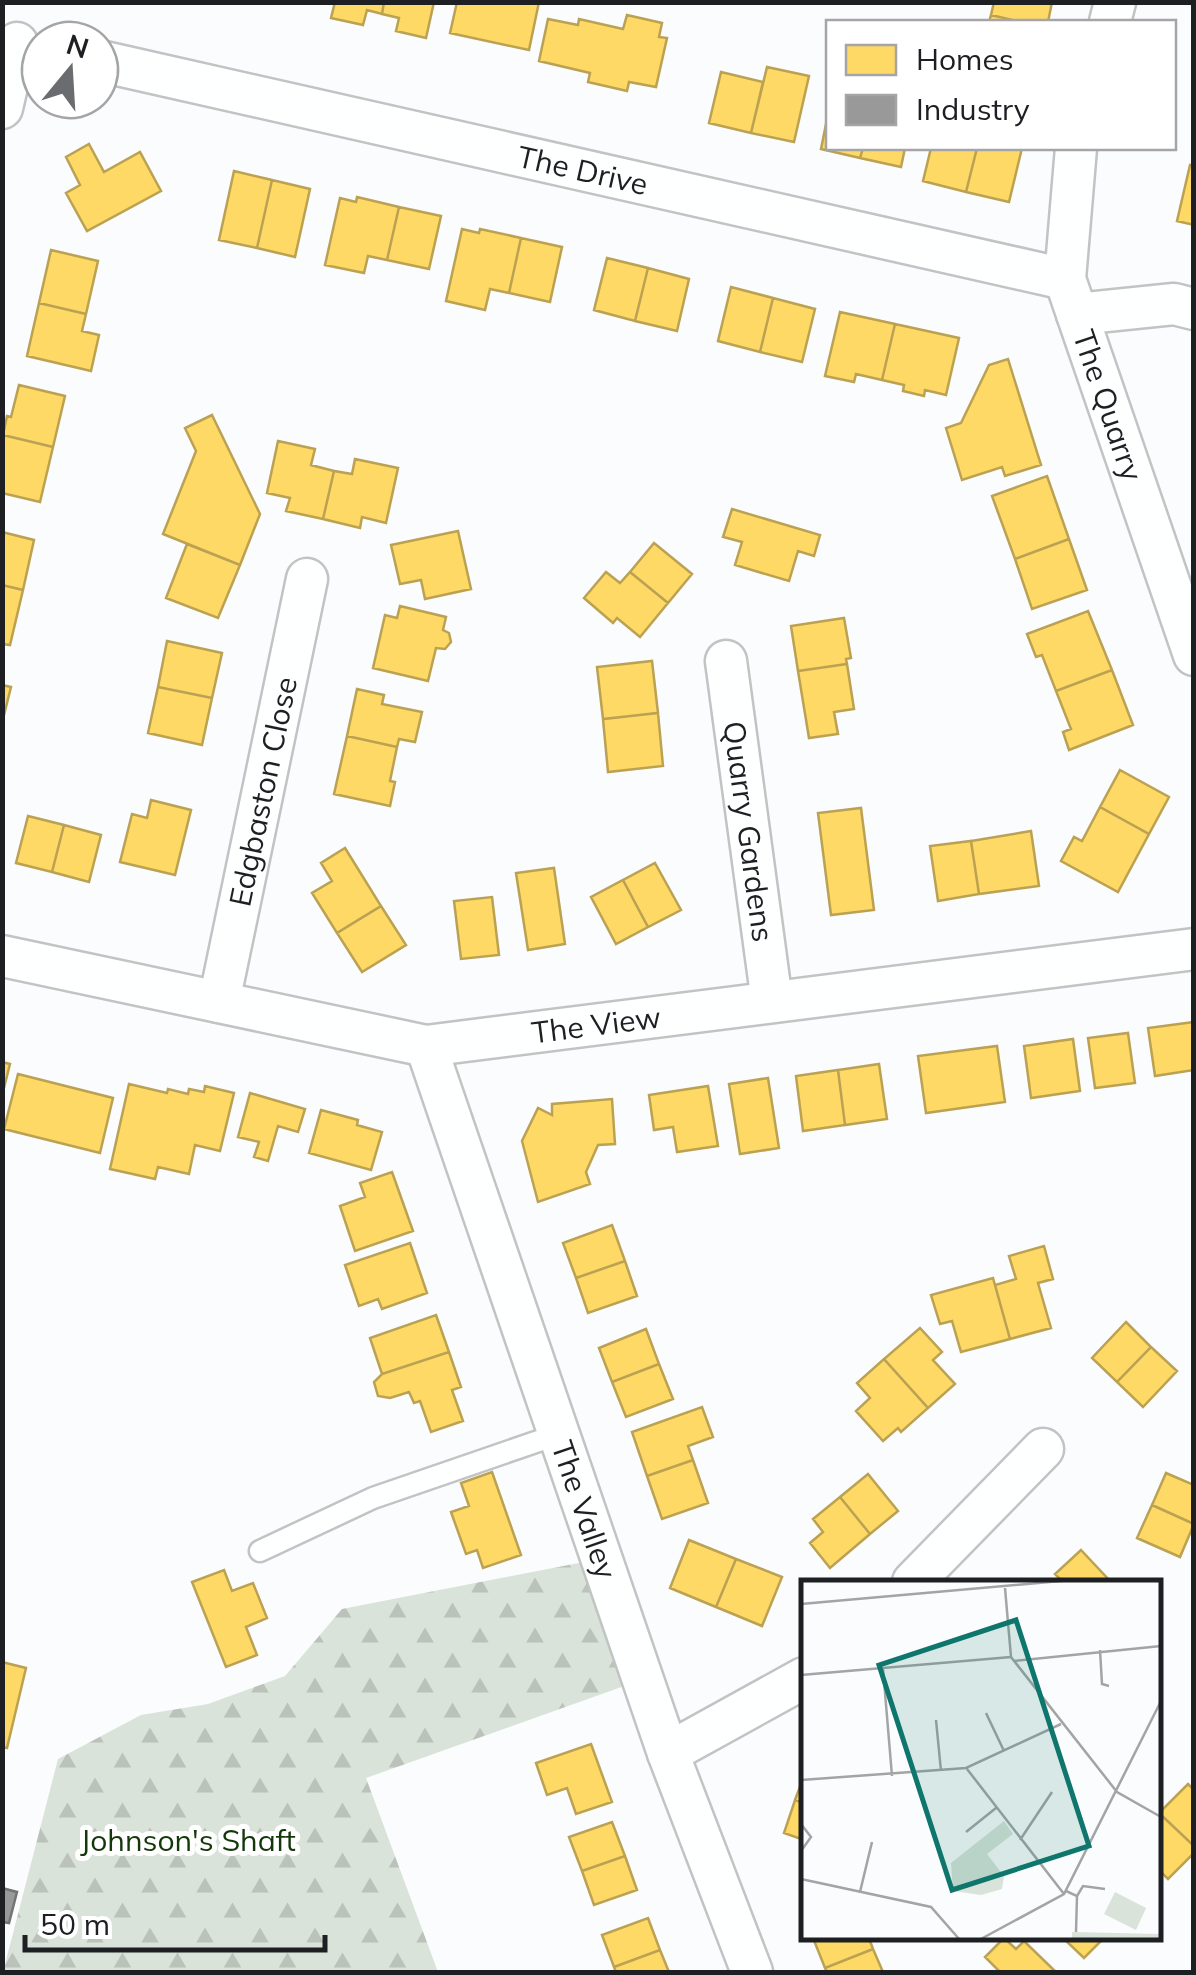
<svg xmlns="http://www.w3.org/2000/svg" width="1196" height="1975" font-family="Mulish,sans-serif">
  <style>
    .forest { fill: url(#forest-firs) }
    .homes { fill: #ffd966; stroke: #bba152; stroke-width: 2.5 }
    .industry { fill: #999; stroke: #747476; stroke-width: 2.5 }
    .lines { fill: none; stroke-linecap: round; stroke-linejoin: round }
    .lane-casing { stroke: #c2c3c5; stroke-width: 25 }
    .street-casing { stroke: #c2c3c5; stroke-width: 45 }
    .lane { stroke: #feffff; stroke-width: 20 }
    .street { stroke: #feffff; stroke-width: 40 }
    .labels { text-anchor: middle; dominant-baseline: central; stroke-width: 10; stroke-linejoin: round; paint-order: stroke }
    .street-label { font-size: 30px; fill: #1d1f23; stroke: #fff }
    .park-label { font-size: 30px; fill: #14380a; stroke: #fff }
    .inset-road { fill: none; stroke: #a2a4a6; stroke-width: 2.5 }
    .view { fill: #0f766e; fill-opacity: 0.15; stroke: #0f766e; stroke-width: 5 }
    .inset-edge { fill: none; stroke: #1d1f23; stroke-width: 5 }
  </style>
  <defs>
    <pattern id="forest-firs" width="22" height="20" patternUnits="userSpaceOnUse" patternTransform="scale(2.5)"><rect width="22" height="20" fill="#d9e3d9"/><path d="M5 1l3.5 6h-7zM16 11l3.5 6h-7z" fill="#bac2ba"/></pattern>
  </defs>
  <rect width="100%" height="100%" fill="#fbfcfd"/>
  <path class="forest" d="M 589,1561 L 627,1685 L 366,1778 L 438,1972 L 3,1972 L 58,1759 L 141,1715 L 208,1704 L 285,1676 L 342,1609 Z"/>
  <path class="homes" d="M 335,2 L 384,2 L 382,14 L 367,10 L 363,25 L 331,18 Z
    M 384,2 L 434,2 L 426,38 L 396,31 L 399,18 L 382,14 Z
    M 457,2 L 539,2 L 529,50 L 450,33 Z
    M 994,2 L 1052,2 L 1048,22 L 1021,22 L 991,15 Z
    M 627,15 L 662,23 L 659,37 L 667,38 L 656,87 L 629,82 L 627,91 L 588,82 L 590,73 L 539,61 L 548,19 L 578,25 L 579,19 L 623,29 Z
    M 991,15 L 1021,22 L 989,22 Z
    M 767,67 L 809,76 L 794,142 L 751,133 Z
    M 721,72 L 763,82 L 751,133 L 709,123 Z
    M 828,114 L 828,148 L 863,148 L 860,158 L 821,149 Z
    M 89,144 L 104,172 L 140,152 L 161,191 L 87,231 L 66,193 L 80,185 L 66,157 Z
    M 863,148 L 905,148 L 901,167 L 860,158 Z
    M 931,148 L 977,148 L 966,192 L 923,181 Z
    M 977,148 L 1022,148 L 1009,202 L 966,192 Z
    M 1190,165 L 1194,166 L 1194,225 L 1177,221 Z
    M 234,171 L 272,180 L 257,248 L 219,240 Z
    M 272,180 L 310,189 L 295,257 L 257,248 Z
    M 357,197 L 399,207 L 387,260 L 368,256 L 364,273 L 325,265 L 340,198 L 356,202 Z
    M 399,207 L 441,216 L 429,269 L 387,260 Z
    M 462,229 L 479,233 L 480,229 L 521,238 L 509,293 L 490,289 L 485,310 L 446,301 Z
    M 521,238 L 562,247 L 550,302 L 509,293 Z
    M 51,250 L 98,261 L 86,314 L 39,303 Z
    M 607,258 L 648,268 L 635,321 L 594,310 Z
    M 648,268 L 689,279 L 677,331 L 635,321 Z
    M 731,287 L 773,298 L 760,352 L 718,341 Z
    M 773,298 L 815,309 L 802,362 L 760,352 Z
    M 39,303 L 86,314 L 82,331 L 99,335 L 91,371 L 27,356 Z
    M 840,312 L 895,324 L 882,380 L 856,374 L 854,382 L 825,376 Z
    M 895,324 L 959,338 L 946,395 L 925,390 L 924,396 L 903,391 L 904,385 L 882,380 Z
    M 1008,359 L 1041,465 L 1005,476 L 1002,467 L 962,480 L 946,428 L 961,423 L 989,365 Z
    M 19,385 L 65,396 L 53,447 L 3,435 L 7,416 L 11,417 Z
    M 212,415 L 260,514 L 240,565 L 163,534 L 196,451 L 185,428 Z
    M 3,435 L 53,447 L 40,502 L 2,493 Z
    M 278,441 L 315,449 L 311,465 L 334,471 L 323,519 L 286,511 L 290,498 L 267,493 Z
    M 355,459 L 398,468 L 386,523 L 362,517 L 360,528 L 323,519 L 334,471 L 352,474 Z
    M 1047,476 L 1069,539 L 1015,559 L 992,496 Z
    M 732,509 L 820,535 L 814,556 L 798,551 L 789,581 L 735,565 L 742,542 L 723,537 Z
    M 458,531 L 471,589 L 425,599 L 421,580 L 400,584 L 391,545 Z
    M 2,532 L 34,540 L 23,590 L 2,585 Z
    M 1069,539 L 1087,590 L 1032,609 L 1015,559 Z
    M 654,543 L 692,574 L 668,603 L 630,572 Z
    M 187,544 L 240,565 L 218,618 L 166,598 Z
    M 606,572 L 620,583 L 630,572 L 668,603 L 640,637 L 617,618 L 613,623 L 584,598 Z
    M 2,585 L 23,590 L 10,645 L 2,644 Z
    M 400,606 L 446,617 L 443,630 L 449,633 L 451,642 L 445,649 L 436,648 L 428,681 L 373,668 L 385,615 L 397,618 Z
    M 1088,611 L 1112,670 L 1056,691 L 1042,655 L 1036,657 L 1027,634 Z
    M 844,618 L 851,658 L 846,659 L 847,664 L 798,671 L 791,626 Z
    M 167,641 L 222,653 L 212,698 L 158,687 Z
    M 652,661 L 658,713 L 603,719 L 597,667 Z
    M 847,664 L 854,709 L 834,712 L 838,734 L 809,738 L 798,671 Z
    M 1112,670 L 1133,725 L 1069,750 L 1063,732 L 1071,729 L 1056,691 Z
    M 2,685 L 11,687 L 2,723 Z
    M 158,687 L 212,698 L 202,745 L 148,733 Z
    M 357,689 L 384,695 L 382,704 L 422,712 L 415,742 L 399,739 L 397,747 L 347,736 Z
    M 658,713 L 663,766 L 608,772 L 603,719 Z
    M 347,736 L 397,747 L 390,781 L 395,782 L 390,806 L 334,794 Z
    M 1120,770 L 1169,797 L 1149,834 L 1100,807 Z
    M 151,800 L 191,810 L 175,875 L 120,862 L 132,814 L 147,818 Z
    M 1100,807 L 1149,834 L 1118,892 L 1061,861 L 1074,837 L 1082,841 Z
    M 861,808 L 874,910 L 831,915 L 818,813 Z
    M 28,816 L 64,825 L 52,872 L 16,863 Z
    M 64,825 L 101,835 L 89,882 L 52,872 Z
    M 1031,831 L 1039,886 L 979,894 L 971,841 Z
    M 971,841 L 979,894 L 938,901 L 930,846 Z
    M 345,848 L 381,906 L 337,933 L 312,893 L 332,881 L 321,863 Z
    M 655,863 L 681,910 L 648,927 L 623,880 Z
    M 554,868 L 565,944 L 528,950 L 516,873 Z
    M 623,880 L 648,927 L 616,944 L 591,897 Z
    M 492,897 L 499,955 L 461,959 L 454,901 Z
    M 381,906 L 406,945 L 362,972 L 337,933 Z
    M 1194,1022 L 1194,1070 L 1155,1076 L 1148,1028 Z
    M 1128,1033 L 1135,1083 L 1095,1088 L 1088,1038 Z
    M 1073,1039 L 1080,1091 L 1031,1098 L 1024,1046 Z
    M 997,1046 L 1005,1102 L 926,1113 L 918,1056 Z
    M 2,1062 L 10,1064 L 2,1096 Z
    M 879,1064 L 887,1119 L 845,1125 L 838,1070 Z
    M 838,1070 L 845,1125 L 803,1131 L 796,1076 Z
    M 18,1074 L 113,1098 L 100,1153 L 4,1129 Z
    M 768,1078 L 779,1148 L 740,1154 L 729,1084 Z
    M 129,1084 L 167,1093 L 168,1089 L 188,1094 L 189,1089 L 204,1092 L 205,1086 L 234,1093 L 220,1151 L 195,1145 L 189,1174 L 158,1167 L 155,1179 L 110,1169 Z
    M 708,1086 L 718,1146 L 677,1152 L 673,1127 L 654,1130 L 649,1095 Z
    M 250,1093 L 305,1109 L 298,1132 L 278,1126 L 268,1161 L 254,1157 L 259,1142 L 238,1137 Z
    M 612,1099 L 615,1144 L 598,1145 L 586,1172 L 590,1184 L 538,1202 L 522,1141 L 538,1108 L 552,1115 L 552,1104 Z
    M 321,1110 L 358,1120 L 357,1125 L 382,1132 L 371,1170 L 309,1153 Z
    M 392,1172 L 413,1231 L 355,1251 L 340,1206 L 365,1197 L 360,1183 Z
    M 612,1225 L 625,1261 L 576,1278 L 563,1243 Z
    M 410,1243 L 427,1293 L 382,1309 L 378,1299 L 359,1306 L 345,1265 Z
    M 1044,1246 L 1053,1279 L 1038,1283 L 1051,1328 L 1010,1339 L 995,1285 L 1016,1279 L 1009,1256 Z
    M 625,1261 L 637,1296 L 588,1313 L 576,1278 Z
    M 993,1278 L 1010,1339 L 961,1352 L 952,1321 L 940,1324 L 931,1295 Z
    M 436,1315 L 449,1352 L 382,1374 L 370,1338 Z
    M 1126,1322 L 1151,1347 L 1117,1382 L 1092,1358 Z
    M 920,1328 L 942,1352 L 933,1360 L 955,1384 L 928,1408 L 884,1359 Z
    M 646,1329 L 659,1364 L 612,1382 L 599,1348 Z
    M 1151,1347 L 1177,1371 L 1143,1407 L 1117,1382 Z
    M 449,1352 L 461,1387 L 452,1390 L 463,1421 L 431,1432 L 420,1401 L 414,1403 L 409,1392 L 390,1398 L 378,1396 L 374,1382 L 382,1374 Z
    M 884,1359 L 928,1408 L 901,1432 L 898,1428 L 883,1441 L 856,1411 L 870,1398 L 857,1383 Z
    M 659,1364 L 673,1399 L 626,1417 L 612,1382 Z
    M 702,1407 L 713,1437 L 688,1446 L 693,1460 L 647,1476 L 632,1432 Z
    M 693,1460 L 708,1503 L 662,1519 L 647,1476 Z
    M 492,1472 L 521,1555 L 483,1568 L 477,1550 L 466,1554 L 451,1512 L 469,1506 L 461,1483 Z
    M 1166,1473 L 1194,1485 L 1194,1524 L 1152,1505 Z
    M 868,1474 L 898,1511 L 870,1534 L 840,1497 Z
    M 840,1497 L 870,1534 L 830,1568 L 810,1543 L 823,1532 L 813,1519 Z
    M 1152,1505 L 1194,1524 L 1180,1557 L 1137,1538 Z
    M 689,1540 L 736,1559 L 716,1607 L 670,1588 Z
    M 1081,1550 L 1111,1582 L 1063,1582 L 1055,1574 Z
    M 736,1559 L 782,1577 L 762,1626 L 716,1607 Z
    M 224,1570 L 232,1591 L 253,1583 L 267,1618 L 246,1627 L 257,1655 L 226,1667 L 192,1582 Z
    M 2,1662 L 26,1668 L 7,1748 L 2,1747 Z
    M 591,1744 L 612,1802 L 576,1814 L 567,1788 L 547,1795 L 536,1763 Z
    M 804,1776 L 804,1803 L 795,1800 Z
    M 1188,1784 L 1194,1790 L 1194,1846 L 1159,1813 Z
    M 795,1800 L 804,1803 L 804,1840 L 784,1833 Z
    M 1159,1813 L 1194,1846 L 1194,1853 L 1168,1879 L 1158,1869 Z
    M 612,1822 L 625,1856 L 582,1871 L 569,1837 Z
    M 625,1856 L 637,1890 L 594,1905 L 582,1871 Z
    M 648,1918 L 660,1950 L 614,1967 L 602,1935 Z
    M 813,1938 L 869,1938 L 873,1949 L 825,1968 Z
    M 1004,1938 L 1016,1949 L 1024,1941 L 1056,1972 L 1000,1972 L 985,1957 Z
    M 1063,1938 L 1104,1938 L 1084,1958 Z
    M 873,1949 L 883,1972 L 827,1972 L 825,1968 Z
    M 660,1950 L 669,1972 L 616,1972 L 614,1967 Z"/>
  <path class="industry" d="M 2,1888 L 17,1892 L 9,1923 L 2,1922 Z"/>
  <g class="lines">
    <defs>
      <path id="lane" d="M 260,1551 L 373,1498 L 559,1434"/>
      <g id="street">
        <path d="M 1110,22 L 1115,2"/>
        <path id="s1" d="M 100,61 L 1065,279"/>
        <path d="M 2,108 L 17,43"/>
        <path id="s2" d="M 1076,148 L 1065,279 L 1194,655"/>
        <path d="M 1077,314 L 1174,304 L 1194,309"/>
        <path id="s3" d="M 726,661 L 772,1002"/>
        <path id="s4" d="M 2,956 L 426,1046 L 1194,949"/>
        <path id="s5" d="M 219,1002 L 307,579"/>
        <path id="s6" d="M 426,1046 L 668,1753 L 752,1972"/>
        <path d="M 913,1582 L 1043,1449"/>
        <path d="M 668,1753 L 804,1678"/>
      </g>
    </defs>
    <use href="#lane" class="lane-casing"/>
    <use href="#street" class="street-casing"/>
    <use href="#lane" class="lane"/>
    <use href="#street" class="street"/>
  </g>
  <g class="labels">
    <g class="street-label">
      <text stroke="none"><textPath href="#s1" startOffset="495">The Drive</textPath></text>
      <text stroke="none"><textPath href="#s2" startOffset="265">The Quarry</textPath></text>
      <text stroke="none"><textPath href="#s5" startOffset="215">Edgbaston Close</textPath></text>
      <text stroke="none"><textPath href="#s3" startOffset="172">Quarry Gardens</textPath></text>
      <text stroke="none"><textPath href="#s4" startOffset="605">The View</textPath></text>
      <text stroke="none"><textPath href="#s6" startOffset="490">The Valley</textPath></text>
    </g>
    <g class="park-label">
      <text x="188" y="1840">Johnson's Shaft</text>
    </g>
  </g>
  <g transform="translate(801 1580)">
    <rect width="360" height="360" fill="#fbfcfd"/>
    <path d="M 203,241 L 212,254 L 186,274 L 203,296 L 201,309 L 180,315 L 152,311 L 150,283 Z" fill="#d9e3d9"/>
    <path d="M 271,352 L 360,354 L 360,360 L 271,360 Z" fill="#d9e3d9"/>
    <path d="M 314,312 L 345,328 L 335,350 L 303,334 Z" fill="#d9e3d9"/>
    <path class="inset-road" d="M 204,8 L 210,77 L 316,212 L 360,237M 0,24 L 271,0M 299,70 L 301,104 L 308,106M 213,81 L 360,66M 82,89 L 91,196M 0,95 L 210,77M 185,133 L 203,171M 135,140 L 140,191M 166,189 L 263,314M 0,200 L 165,188 L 260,144M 0,244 L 10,257 L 0,271M 165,252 L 195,228M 219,260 L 251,212M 0,299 L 130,327 L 159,360M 265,311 L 276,316 L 275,352M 59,312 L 71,262M 276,316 L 282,306 L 304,309M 178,360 L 263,314 L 360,121"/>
    <path class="view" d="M 215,40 L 288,266 L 151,310 L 78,85 Z"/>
    <rect width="360" height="360" class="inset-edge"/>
  </g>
  <rect width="1196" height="1975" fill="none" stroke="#1d1f23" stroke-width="10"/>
  <rect x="826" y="20" width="350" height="130" fill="#ffffff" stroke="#a5a5a7" stroke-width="2.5"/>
  <rect x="846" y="45" width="50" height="30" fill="#ffd966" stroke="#a5a5a7" stroke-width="2.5"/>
  <text x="916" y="70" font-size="30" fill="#1d1f23">Homes</text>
  <rect x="846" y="95" width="50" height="30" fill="#999999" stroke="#a5a5a7" stroke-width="2.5"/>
  <text x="916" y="120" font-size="30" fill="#1d1f23">Industry</text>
  <g transform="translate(70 70) rotate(18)"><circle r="48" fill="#ffffff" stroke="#a5a5a7" stroke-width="2.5"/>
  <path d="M0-8L18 38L0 25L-18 38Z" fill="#6b6c6f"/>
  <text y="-15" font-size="28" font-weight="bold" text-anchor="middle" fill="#1d1f23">N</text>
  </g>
  <path d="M25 1935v15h300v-15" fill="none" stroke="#1d1f23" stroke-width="5"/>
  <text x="40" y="1935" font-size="30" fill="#1d1f23" stroke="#ffffff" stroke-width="8" paint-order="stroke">50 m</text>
</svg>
